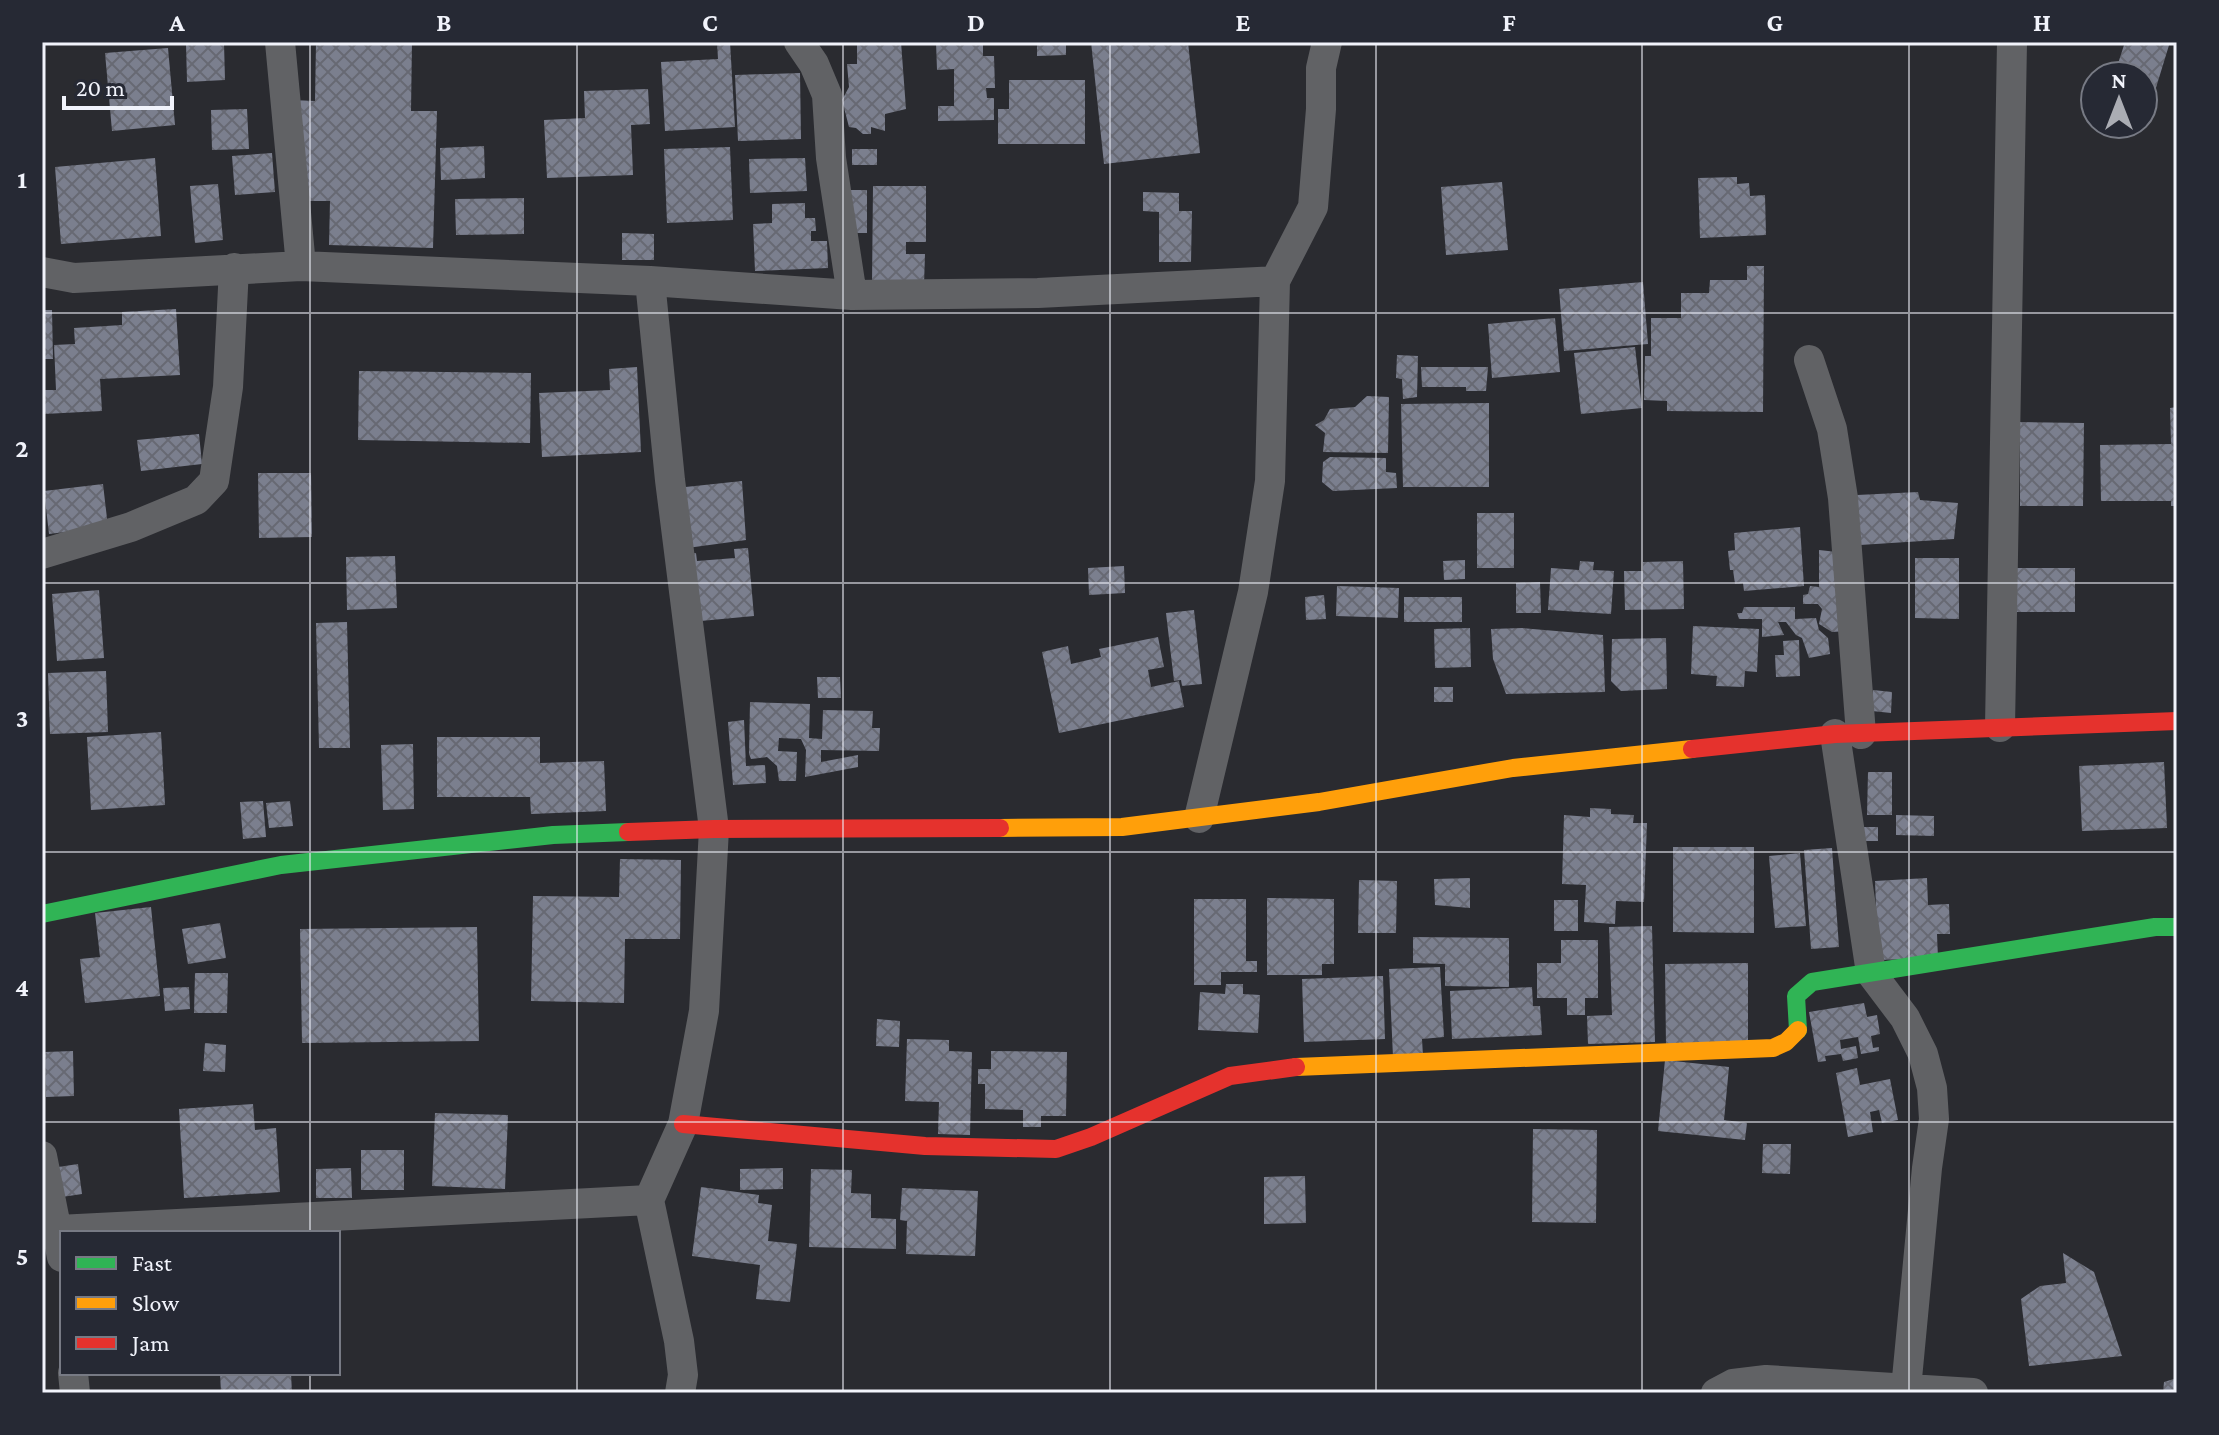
<svg xmlns="http://www.w3.org/2000/svg" width="2219" height="1435" font-family="'Crimson Pro',serif">
  <style>
    .building { fill: url(#building-cross-hatch) }
    .lines { fill: none; stroke-linecap: round; stroke-linejoin: round }
    .street { stroke: #616265; stroke-width: 30 }
    .fast { stroke: #30b455; stroke-width: 18 }
    .slow { stroke: #ff9f0a; stroke-width: 18 }
    .jam { stroke: #e5322d; stroke-width: 18 }
    .grid { fill: none; stroke: #f1f3fb; stroke-width: 2; stroke-opacity: 0.55 }
    .neatline { fill: none; stroke: #f1f3fb; stroke-width: 3 }
    .grid-label { font-size: 26px; text-anchor: middle; font-weight: bold; fill: #f1f3fb }
  </style>
  <defs>
    <pattern id="building-cross-hatch" width="8" height="8" patternUnits="userSpaceOnUse" patternTransform="scale(2)"><rect width="8" height="8" fill="#7b7f8e"/><path d="M0 0l8 8M0 8l8-8" fill="none" stroke="#676973"/></pattern>
  </defs>
  <rect width="100%" height="100%" fill="#2a2b30"/>
  <path class="building" d="M 316,42 L 412,42 L 411,111 L 437,111 L 433,248 L 329,245 L 330,201 L 301,201 L 303,125 L 291,124 L 292,100 L 315,101 Z
    M 717,42 L 730,42 L 735,127 L 665,131 L 661,62 L 718,59 Z
    M 857,42 L 901,42 L 906,109 L 885,114 L 885,131 L 871,127 L 871,134 L 863,134 L 856,128 L 849,127 L 842,100 L 849,87 L 847,64 L 857,64 Z
    M 936,42 L 983,42 L 983,56 L 994,56 L 995,88 L 986,88 L 987,98 L 994,98 L 994,120 L 938,121 L 938,106 L 954,106 L 954,69 L 937,70 Z
    M 1037,42 L 1066,42 L 1066,55 L 1037,56 Z
    M 1091,42 L 1188,42 L 1200,153 L 1104,164 Z
    M 2125,42 L 2170,42 L 2151,104 L 2143,101 L 2143,76 L 2114,76 Z
    M 224,43 L 225,80 L 187,82 L 186,44 Z
    M 168,48 L 175,125 L 112,131 L 105,53 Z
    M 800,73 L 801,139 L 738,141 L 735,75 Z
    M 1009,80 L 1085,80 L 1085,144 L 998,144 L 998,109 L 1009,109 Z
    M 648,89 L 650,124 L 631,125 L 633,175 L 547,178 L 544,120 L 585,118 L 584,91 Z
    M 247,109 L 249,149 L 212,150 L 211,110 Z
    M 484,146 L 485,178 L 441,180 L 440,148 Z
    M 730,147 L 733,220 L 667,223 L 664,149 Z
    M 852,149 L 877,149 L 877,165 L 852,165 Z
    M 272,153 L 275,192 L 235,195 L 232,156 Z
    M 155,158 L 161,236 L 61,244 L 55,167 Z
    M 805,158 L 807,191 L 750,193 L 749,159 Z
    M 1737,177 L 1737,184 L 1749,183 L 1750,196 L 1765,195 L 1766,235 L 1700,238 L 1698,178 Z
    M 1502,182 L 1508,250 L 1446,255 L 1441,187 Z
    M 218,184 L 223,240 L 195,243 L 190,186 Z
    M 873,186 L 926,186 L 926,242 L 906,242 L 906,254 L 925,254 L 924,285 L 872,284 Z
    M 847,190 L 867,190 L 867,233 L 847,233 Z
    M 1143,192 L 1179,193 L 1179,211 L 1192,211 L 1191,262 L 1159,262 L 1159,212 L 1143,211 Z
    M 524,198 L 524,234 L 456,235 L 455,199 Z
    M 805,203 L 805,218 L 815,218 L 816,231 L 811,231 L 811,241 L 827,241 L 828,268 L 755,271 L 753,224 L 772,223 L 772,204 Z
    M 622,233 L 654,234 L 654,260 L 622,260 Z
    M 1747,266 L 1764,266 L 1763,412 L 1667,411 L 1667,401 L 1644,400 L 1645,356 L 1651,356 L 1651,318 L 1681,318 L 1681,293 L 1709,293 L 1710,280 L 1747,280 Z
    M 1643,282 L 1648,344 L 1564,351 L 1559,289 Z
    M 176,309 L 180,375 L 100,379 L 102,411 L 44,414 L 43,390 L 56,390 L 54,345 L 75,344 L 74,328 L 122,325 L 122,312 Z
    M 42,310 L 52,310 L 53,359 L 42,359 Z
    M 1555,318 L 1560,372 L 1492,378 L 1488,324 Z
    M 1635,347 L 1642,408 L 1581,414 L 1574,353 Z
    M 1397,355 L 1418,356 L 1417,397 L 1403,399 L 1402,379 L 1396,378 Z
    M 637,367 L 641,452 L 542,457 L 539,393 L 610,390 L 609,369 Z
    M 1421,367 L 1488,367 L 1486,391 L 1466,391 L 1466,387 L 1422,387 Z
    M 359,371 L 531,373 L 530,443 L 358,440 Z
    M 1367,396 L 1389,397 L 1388,453 L 1323,452 L 1325,433 L 1315,425 L 1324,420 L 1330,409 L 1355,407 Z
    M 1489,403 L 1489,487 L 1403,487 L 1401,404 Z
    M 2177,407 L 2177,506 L 2171,506 L 2171,501 L 2101,501 L 2100,445 L 2171,444 L 2170,408 Z
    M 2020,422 L 2084,423 L 2083,506 L 2020,506 Z
    M 199,434 L 202,464 L 141,471 L 137,440 Z
    M 1330,457 L 1386,458 L 1386,472 L 1396,473 L 1397,488 L 1333,491 L 1322,482 L 1323,462 Z
    M 258,473 L 311,473 L 312,537 L 259,538 Z
    M 742,481 L 746,540 L 680,549 L 676,488 Z
    M 103,484 L 108,527 L 49,534 L 44,491 Z
    M 1918,492 L 1920,500 L 1958,503 L 1954,539 L 1860,545 L 1857,495 Z
    M 1477,513 L 1514,513 L 1514,568 L 1477,568 Z
    M 1800,527 L 1804,586 L 1744,591 L 1743,583 L 1735,584 L 1733,570 L 1730,570 L 1728,551 L 1735,550 L 1734,533 Z
    M 748,548 L 754,616 L 690,622 L 684,553 L 696,553 L 697,561 L 735,558 L 734,549 Z
    M 1819,550 L 1837,552 L 1847,631 L 1832,632 L 1819,624 L 1822,609 L 1818,604 L 1803,604 L 1803,595 L 1808,594 L 1810,586 L 1819,587 Z
    M 395,556 L 397,608 L 347,610 L 346,557 Z
    M 1915,558 L 1959,558 L 1959,619 L 1915,618 Z
    M 1465,560 L 1465,579 L 1444,580 L 1443,561 Z
    M 1580,561 L 1594,562 L 1593,570 L 1614,571 L 1611,614 L 1548,610 L 1551,568 L 1579,570 Z
    M 1683,561 L 1684,609 L 1625,610 L 1624,571 L 1643,571 L 1643,562 Z
    M 1124,566 L 1125,593 L 1089,595 L 1088,568 Z
    M 2010,568 L 2075,568 L 2075,612 L 2010,612 Z
    M 1540,582 L 1541,613 L 1516,613 L 1516,583 Z
    M 1337,586 L 1399,588 L 1398,618 L 1336,616 Z
    M 99,590 L 104,658 L 57,661 L 52,594 Z
    M 1324,595 L 1326,619 L 1306,620 L 1305,597 Z
    M 1404,597 L 1462,597 L 1462,622 L 1404,622 Z
    M 1744,607 L 1795,607 L 1795,619 L 1816,618 L 1819,630 L 1828,638 L 1830,654 L 1809,658 L 1802,638 L 1796,635 L 1786,622 L 1778,622 L 1784,635 L 1762,637 L 1762,619 L 1739,619 L 1737,613 L 1742,613 Z
    M 1194,610 L 1202,684 L 1182,686 L 1181,680 L 1174,681 L 1166,613 Z
    M 347,622 L 350,748 L 319,748 L 316,623 Z
    M 1693,626 L 1759,629 L 1757,672 L 1745,671 L 1744,687 L 1716,686 L 1717,676 L 1691,674 Z
    M 1470,628 L 1471,667 L 1435,668 L 1434,629 Z
    M 1522,628 L 1603,635 L 1605,692 L 1506,694 L 1493,659 L 1491,629 Z
    M 1158,637 L 1164,667 L 1148,670 L 1151,687 L 1179,681 L 1184,707 L 1059,733 L 1042,652 L 1068,646 L 1071,664 L 1101,657 L 1099,649 Z
    M 1666,638 L 1667,689 L 1621,691 L 1611,681 L 1612,639 Z
    M 1799,640 L 1800,676 L 1776,677 L 1775,655 L 1784,655 L 1783,641 Z
    M 106,671 L 108,732 L 50,734 L 48,673 Z
    M 817,677 L 840,677 L 841,698 L 818,698 Z
    M 1434,687 L 1453,687 L 1453,702 L 1434,702 Z
    M 1873,690 L 1892,692 L 1891,713 L 1872,711 Z
    M 750,702 L 810,704 L 809,738 L 822,739 L 823,710 L 873,711 L 872,728 L 880,728 L 879,751 L 821,750 L 821,762 L 858,755 L 858,767 L 805,777 L 806,750 L 801,739 L 779,738 L 778,751 L 797,752 L 796,781 L 779,781 L 777,766 L 767,757 L 751,759 L 749,754 Z
    M 744,720 L 746,766 L 765,765 L 766,783 L 733,785 L 728,722 Z
    M 161,732 L 165,805 L 91,810 L 87,737 Z
    M 437,737 L 540,737 L 540,763 L 604,761 L 606,811 L 531,814 L 530,797 L 437,797 Z
    M 413,744 L 414,809 L 383,810 L 381,745 Z
    M 2164,762 L 2167,828 L 2082,831 L 2079,766 Z
    M 1868,772 L 1892,772 L 1892,815 L 1867,815 Z
    M 263,801 L 266,837 L 243,839 L 240,802 Z
    M 290,801 L 293,826 L 269,828 L 266,803 Z
    M 1590,808 L 1611,809 L 1611,814 L 1634,815 L 1633,823 L 1647,823 L 1644,902 L 1616,901 L 1615,924 L 1584,922 L 1586,885 L 1562,884 L 1564,815 L 1590,817 Z
    M 1896,815 L 1934,816 L 1934,836 L 1896,835 Z
    M 1852,827 L 1878,827 L 1878,841 L 1852,841 Z
    M 1673,847 L 1754,847 L 1754,933 L 1673,932 Z
    M 1832,848 L 1839,947 L 1811,949 L 1804,850 Z
    M 1800,853 L 1806,926 L 1775,928 L 1769,856 Z
    M 620,859 L 681,860 L 680,939 L 625,939 L 624,1003 L 531,1001 L 533,896 L 619,897 Z
    M 1470,878 L 1470,908 L 1435,905 L 1434,879 Z
    M 1927,878 L 1928,905 L 1949,904 L 1950,934 L 1937,934 L 1938,958 L 1878,960 L 1875,881 Z
    M 1359,880 L 1397,881 L 1396,933 L 1358,933 Z
    M 1267,898 L 1334,899 L 1334,964 L 1322,964 L 1322,975 L 1267,975 Z
    M 1194,899 L 1246,899 L 1246,961 L 1257,961 L 1257,972 L 1221,972 L 1221,985 L 1194,985 Z
    M 1554,900 L 1578,900 L 1578,931 L 1554,931 Z
    M 151,907 L 160,996 L 85,1003 L 80,959 L 100,957 L 95,913 Z
    M 220,923 L 226,958 L 188,964 L 182,929 Z
    M 1652,926 L 1655,1042 L 1588,1044 L 1587,1016 L 1612,1015 L 1609,927 Z
    M 477,927 L 479,1041 L 302,1043 L 300,929 Z
    M 1413,937 L 1509,938 L 1509,987 L 1445,986 L 1445,964 L 1413,963 Z
    M 1561,940 L 1598,940 L 1598,998 L 1585,998 L 1585,1015 L 1567,1015 L 1567,998 L 1537,998 L 1537,963 L 1561,963 Z
    M 1748,963 L 1748,1045 L 1666,1046 L 1665,964 Z
    M 1440,967 L 1444,1037 L 1422,1039 L 1423,1056 L 1393,1057 L 1389,969 Z
    M 195,973 L 228,973 L 227,1013 L 194,1013 Z
    M 1383,976 L 1385,1039 L 1304,1042 L 1302,979 Z
    M 1226,984 L 1243,984 L 1243,994 L 1260,995 L 1258,1033 L 1198,1030 L 1200,992 L 1225,994 Z
    M 189,987 L 190,1009 L 165,1011 L 163,988 Z
    M 1532,987 L 1533,1006 L 1540,1006 L 1542,1035 L 1452,1039 L 1450,991 Z
    M 1864,1003 L 1867,1017 L 1877,1015 L 1880,1034 L 1871,1036 L 1873,1048 L 1879,1047 L 1879,1051 L 1861,1054 L 1858,1037 L 1840,1040 L 1841,1049 L 1856,1046 L 1858,1058 L 1843,1061 L 1841,1054 L 1825,1056 L 1826,1061 L 1818,1062 L 1809,1012 Z
    M 877,1019 L 900,1021 L 899,1047 L 876,1046 Z
    M 907,1039 L 949,1040 L 949,1051 L 972,1052 L 970,1135 L 938,1134 L 939,1102 L 905,1101 Z
    M 205,1043 L 226,1045 L 225,1072 L 203,1071 Z
    M 73,1051 L 74,1096 L 46,1097 L 45,1052 Z
    M 991,1051 L 1067,1052 L 1066,1116 L 1041,1116 L 1041,1127 L 1023,1127 L 1023,1110 L 985,1109 L 985,1084 L 978,1084 L 978,1069 L 991,1069 Z
    M 1665,1060 L 1729,1067 L 1724,1120 L 1747,1123 L 1745,1140 L 1658,1131 Z
    M 1857,1068 L 1860,1085 L 1890,1079 L 1898,1120 L 1882,1123 L 1879,1110 L 1870,1112 L 1873,1132 L 1848,1137 L 1836,1073 Z
    M 253,1104 L 255,1130 L 276,1128 L 280,1192 L 184,1198 L 179,1109 Z
    M 435,1113 L 508,1115 L 505,1189 L 432,1186 Z
    M 1533,1129 L 1597,1130 L 1596,1223 L 1532,1222 Z
    M 1763,1144 L 1791,1144 L 1790,1174 L 1762,1173 Z
    M 361,1150 L 404,1150 L 404,1190 L 361,1190 Z
    M 78,1164 L 82,1194 L 62,1197 L 58,1167 Z
    M 351,1168 L 352,1198 L 316,1198 L 316,1169 Z
    M 783,1168 L 783,1189 L 740,1190 L 740,1169 Z
    M 811,1169 L 852,1170 L 851,1193 L 871,1194 L 871,1218 L 896,1219 L 896,1249 L 809,1247 Z
    M 1305,1176 L 1306,1223 L 1264,1224 L 1264,1177 Z
    M 701,1187 L 759,1195 L 758,1203 L 772,1205 L 768,1241 L 797,1244 L 790,1302 L 756,1299 L 760,1265 L 692,1256 Z
    M 902,1188 L 978,1191 L 975,1256 L 906,1254 L 907,1221 L 900,1220 Z
    M 2063,1253 L 2094,1272 L 2122,1356 L 2029,1366 L 2021,1299 L 2040,1286 L 2066,1283 Z
    M 220,1373 L 291,1373 L 292,1393 L 221,1393 Z
    M 2177,1378 L 2177,1393 L 2163,1393 L 2164,1382 Z"/>
  <g class="lines">
    <path class="street" d="M 280,42 L 301,266
      M 799,42 L 814,64 L 827,95 L 831,158 L 852,295
      M 42,272 L 74,278 L 301,266 L 650,281 L 852,295 L 1038,293 L 1275,281
      M 650,281 L 670,480 L 714,829 L 704,1011 L 683,1124 L 649,1200 L 679,1341 L 683,1375 L 680,1393
      M 1809,360 L 1832,429 L 1843,498 L 1861,734
      M 42,554 L 131,527 L 196,500 L 214,481 L 228,387 L 234,268
      M 2000,727 L 2012,42
      M 1835,734 L 1871,973 L 1905,1018 L 1923,1054 L 1932,1088 L 1934,1119 L 1927,1168 L 1906,1389
      M 1199,818 L 1253,592 L 1270,481 L 1275,281 L 1313,207 L 1321,109 L 1321,68 L 1327,42
      M 42,1156 L 62,1257
      M 58,1230 L 649,1200
      M 73,1373 L 75,1393
      M 1716,1393 L 1733,1384 L 1766,1380 L 1973,1393"/>
    <path class="fast" d="M 42,914 L 281,865 L 553,835 L 628,832
      M 1798,1030 L 1796,996 L 1812,982 L 2155,927 L 2177,927"/>
    <path class="slow" d="M 1000,828 L 1122,827 L 1319,802 L 1513,768 L 1692,749
      M 1296,1067 L 1773,1048 L 1786,1042 L 1798,1030"/>
    <path class="jam" d="M 1692,749 L 1835,734 L 2177,721
      M 628,832 L 714,829 L 1000,828
      M 683,1124 L 925,1146 L 1056,1149 L 1091,1137 L 1230,1076 L 1296,1067"/>
  </g>
  <path class="grid" d="M 310,42 L 310,1233M 577,42 L 577,1393M 843,42 L 843,1393M 1110,42 L 1110,1393M 1376,42 L 1376,1393M 1642,42 L 1642,1393M 1909,42 L 1909,1393M 42,313 L 2177,313M 42,583 L 2177,583M 42,852 L 2177,852M 42,1122 L 2177,1122M 310,1373 L 310,1393"/>
  <rect width="2219" height="1435" fill="none" stroke="#262934" stroke-width="88"/>
  <rect x="60" y="1231" width="280" height="144" fill="#262934" stroke="#777a84" stroke-width="2"/>
  <rect x="76" y="1257" width="40" height="12" fill="#30b455" stroke="#777a84" stroke-width="2"/>
  <text x="132" y="1271" font-size="24" fill="#f1f3fb">Fast</text>
  <rect x="76" y="1297" width="40" height="12" fill="#ff9f0a" stroke="#777a84" stroke-width="2"/>
  <text x="132" y="1311" font-size="24" fill="#f1f3fb">Slow</text>
  <rect x="76" y="1337" width="40" height="12" fill="#e5322d" stroke="#777a84" stroke-width="2"/>
  <text x="132" y="1351" font-size="24" fill="#f1f3fb">Jam</text>
  <g transform="translate(2119 100)"><circle r="38" fill="#262934" stroke="#777a84" stroke-width="2"/>
  <path d="M0-6L14 30L0 20L-14 30Z" fill="#abadb4"/>
  <text y="-12" font-size="22" font-weight="bold" text-anchor="middle" fill="#f1f3fb">N</text>
  </g>
  <path d="M64 96v12h108v-12" fill="none" stroke="#f1f3fb" stroke-width="4"/>
  <text x="76" y="96" font-size="24" fill="#f1f3fb" stroke="#262934" stroke-width="6" paint-order="stroke">20 m</text>
  <rect x="44" y="44" width="2131" height="1347" class="neatline"/>
  <g class="grid-label">
    <text x="177" y="31">A</text>
    <text x="444" y="31">B</text>
    <text x="710" y="31">C</text>
    <text x="976" y="31">D</text>
    <text x="1243" y="31">E</text>
    <text x="1509" y="31">F</text>
    <text x="1775" y="31">G</text>
    <text x="2042" y="31">H</text>
    <text x="22" y="188">1</text>
    <text x="22" y="457">2</text>
    <text x="22" y="727">3</text>
    <text x="22" y="996">4</text>
    <text x="22" y="1265">5</text>
  </g>
</svg>
